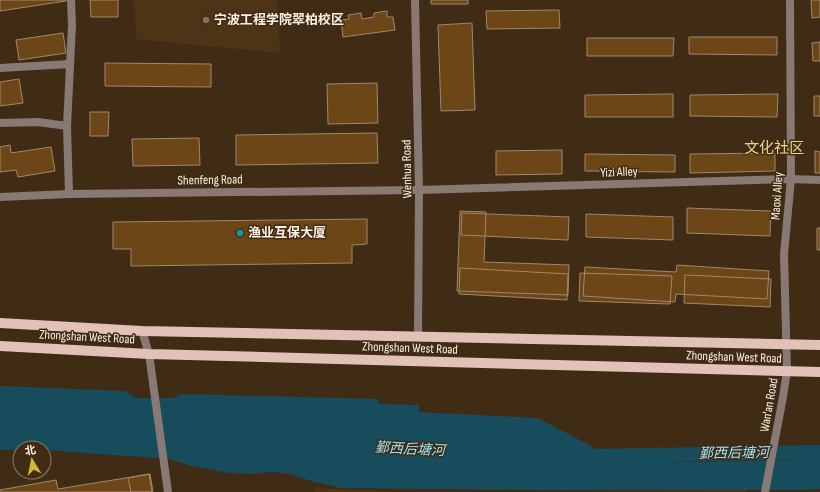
<svg xmlns="http://www.w3.org/2000/svg" width="820" height="492" font-family="'Sofia Sans Condensed','Noto Sans SC',sans-serif">
  <style>
    .built { fill: #4e3417 }
    .water { fill: #174c5c }
    .lines { fill: none; stroke-linecap: round; stroke-linejoin: round }
    .canal { stroke: #174c5c; stroke-width: 14 }
    .building { fill: #6c4617; stroke: #a0876e }
    .service { stroke: #897974; stroke-width: 8 }
    .minor { stroke: #897974; stroke-width: 8 }
    .tertiary { stroke: #897974; stroke-width: 8 }
    .primary { stroke: #e2c1b8; stroke-width: 10 }
    .education-dot { fill: #8d6e63; stroke: #402c15; stroke-width: 1.5 }
    .culture-dot { fill: #0f9aa8; stroke: #402c15; stroke-width: 1.5 }
    .labels { text-anchor: middle; dominant-baseline: central; stroke-width: 3; stroke-linejoin: round; paint-order: stroke }
    .poi-label { font-size: 13px; font-weight: bold; fill: #fef0e3; stroke: #402c15; text-anchor: start }
    .street-label { font-size: 13px; fill: #fef0e3; stroke: #402c15 }
    .water-label { font-size: 14px; font-style: italic; fill: #9ae2f9; stroke: #402c15 }
    .quarter-label { font-size: 15px; fill: #e8d88a; stroke: #402c15 }
  </style>
  <rect width="100%" height="100%" fill="#402c15"/>
  <path class="built" d="M 134,0 L 277,0 L 280,53 L 136,39 Z
    M 315,488 L 396,492 L 316,492 Z
    M 747,490 L 746,492 L 521,492 Z"/>
  <path class="water" d="M 0,386 L 125,391 L 136,398 L 175,398 L 181,394 L 378,399 L 379,404 L 419,405 L 419,412 L 538,418 L 614,458 L 630,460 L 691,462 L 793,460 L 798,445 L 820,445 L 820,489 L 794,490 L 543,490 L 341,488 L 315,482 L 289,474 L 273,472 L 251,474 L 230,473 L 191,466 L 170,459 L 44,450 L 44,448 L 20,448 L 20,450 L 0,450 Z"/>
  <g class="lines">
    <path class="canal" d="M 592,456 L 820,452"/>
  </g>
  <path class="building" d="M 0,0 L 66,0 L 66,1 L 0,11 Z
    M 90,0 L 118,0 L 118,17 L 91,17 Z
    M 431,0 L 468,0 L 468,4 L 431,4 Z
    M 811,0 L 820,0 L 820,17 L 812,18 Z
    M 559,10 L 560,28 L 487,29 L 486,11 Z
    M 387,11 L 387,17 L 393,17 L 395,30 L 343,37 L 341,20 L 349,19 L 348,15 L 361,13 L 362,19 L 374,17 L 374,13 Z
    M 472,23 L 475,110 L 441,111 L 438,25 Z
    M 63,33 L 66,53 L 19,60 L 16,40 Z
    M 689,37 L 777,37 L 777,55 L 689,54 Z
    M 587,38 L 674,38 L 673,56 L 587,56 Z
    M 820,42 L 820,61 L 813,61 L 812,43 Z
    M 105,63 L 211,64 L 211,87 L 105,86 Z
    M 19,79 L 23,103 L 0,106 L 0,82 Z
    M 377,83 L 378,123 L 328,124 L 327,84 Z
    M 673,94 L 673,117 L 585,117 L 585,95 Z
    M 778,94 L 777,117 L 690,116 L 690,95 Z
    M 814,96 L 820,96 L 820,116 L 814,116 Z
    M 90,112 L 109,112 L 108,136 L 90,136 Z
    M 377,133 L 378,163 L 236,165 L 236,135 Z
    M 199,138 L 200,165 L 133,166 L 132,139 Z
    M 10,145 L 11,153 L 51,147 L 55,171 L 18,177 L 16,170 L 0,172 L 0,147 Z
    M 562,150 L 562,174 L 496,175 L 496,151 Z
    M 815,151 L 820,152 L 820,173 L 815,173 Z
    M 775,153 L 775,171 L 690,173 L 690,154 Z
    M 585,154 L 675,155 L 675,172 L 585,171 Z
    M 687,208 L 771,211 L 770,236 L 687,233 Z
    M 460,211 L 486,212 L 484,262 L 569,265 L 568,295 L 457,291 Z
    M 462,213 L 569,217 L 568,240 L 461,235 Z
    M 586,214 L 673,217 L 673,240 L 586,237 Z
    M 367,219 L 367,244 L 352,245 L 352,263 L 131,266 L 131,249 L 113,249 L 113,222 Z
    M 817,228 L 820,228 L 820,250 L 817,250 Z
    M 677,265 L 769,271 L 767,299 L 676,294 L 675,302 L 583,296 L 585,267 L 676,272 Z
    M 460,268 L 568,274 L 567,300 L 459,294 Z
    M 580,273 L 672,276 L 670,304 L 579,301 Z
    M 685,275 L 771,279 L 770,307 L 684,303 Z
    M 149,474 L 152,492 L 131,492 L 128,478 Z
    M 150,474 L 153,492 L 0,492 L 0,490 L 56,480 L 58,489 Z"/>
  <g class="lines">
    <path class="service" d="M 0,68 L 70,64
      M 0,123 L 38,122 L 67,126
      M 69,194 L 67,126 L 72,25 L 71,0"/>
    <path class="minor" d="M 0,197 L 69,194 L 419,190 L 791,179 L 820,180
      M 142,331 L 149,354 L 168,492
      M 765,492 L 783,397 L 787,371 L 784,254 L 791,179 L 790,0"/>
    <path class="tertiary" d="M 415,0 L 419,190 L 418,337"/>
    <path class="primary" d="M 0,323 L 142,331 L 820,345
      M 0,346 L 149,354 L 820,372"/>
  </g>
  <circle class="education-dot" cx="206" cy="20" r="4"/>
  <circle class="culture-dot" cx="240" cy="233" r="4"/>
  <g class="labels">
    <g class="poi-label">
      <text x="214" y="20">宁波工程学院翠柏校区</text>
      <text x="248" y="233">渔业互保大厦</text>
    </g>
    <g class="street-label">
      <text transform="translate(407 169) rotate(-91)">Wenhua Road</text>
      <text transform="translate(619 172) rotate(-2)">Yizi Alley</text>
      <text transform="translate(210 180) rotate(-1)">Shenfeng Road</text>
      <text transform="translate(777 196) rotate(-86)">Maoxi Alley</text>
      <text transform="translate(87 337) rotate(3)">Zhongshan West Road</text>
      <text transform="translate(410 348) rotate(2)">Zhongshan West Road</text>
      <text transform="translate(734 357) rotate(2)">Zhongshan West Road</text>
      <text transform="translate(769 405) rotate(-80)">Wan'an Road</text>
    </g>
    <g class="water-label">
      <text transform="translate(410 449) rotate(3)">鄞西后塘河</text>
      <text transform="translate(734 453) rotate(-1)">鄞西后塘河</text>
    </g>
    <g class="quarter-label">
      <text x="774" y="148">文化社区</text>
    </g>
  </g>
  <g transform="translate(32 460) rotate(350)"><circle r="19" fill="#402c15" stroke="#8c7a67"/>
  <path d="M0-3L7 15L0 10L-7 15Z" fill="#d0b736"/>
  <text y="-6" font-size="11" font-weight="bold" text-anchor="middle" fill="#fef0e3">北</text>
  </g>
</svg>
